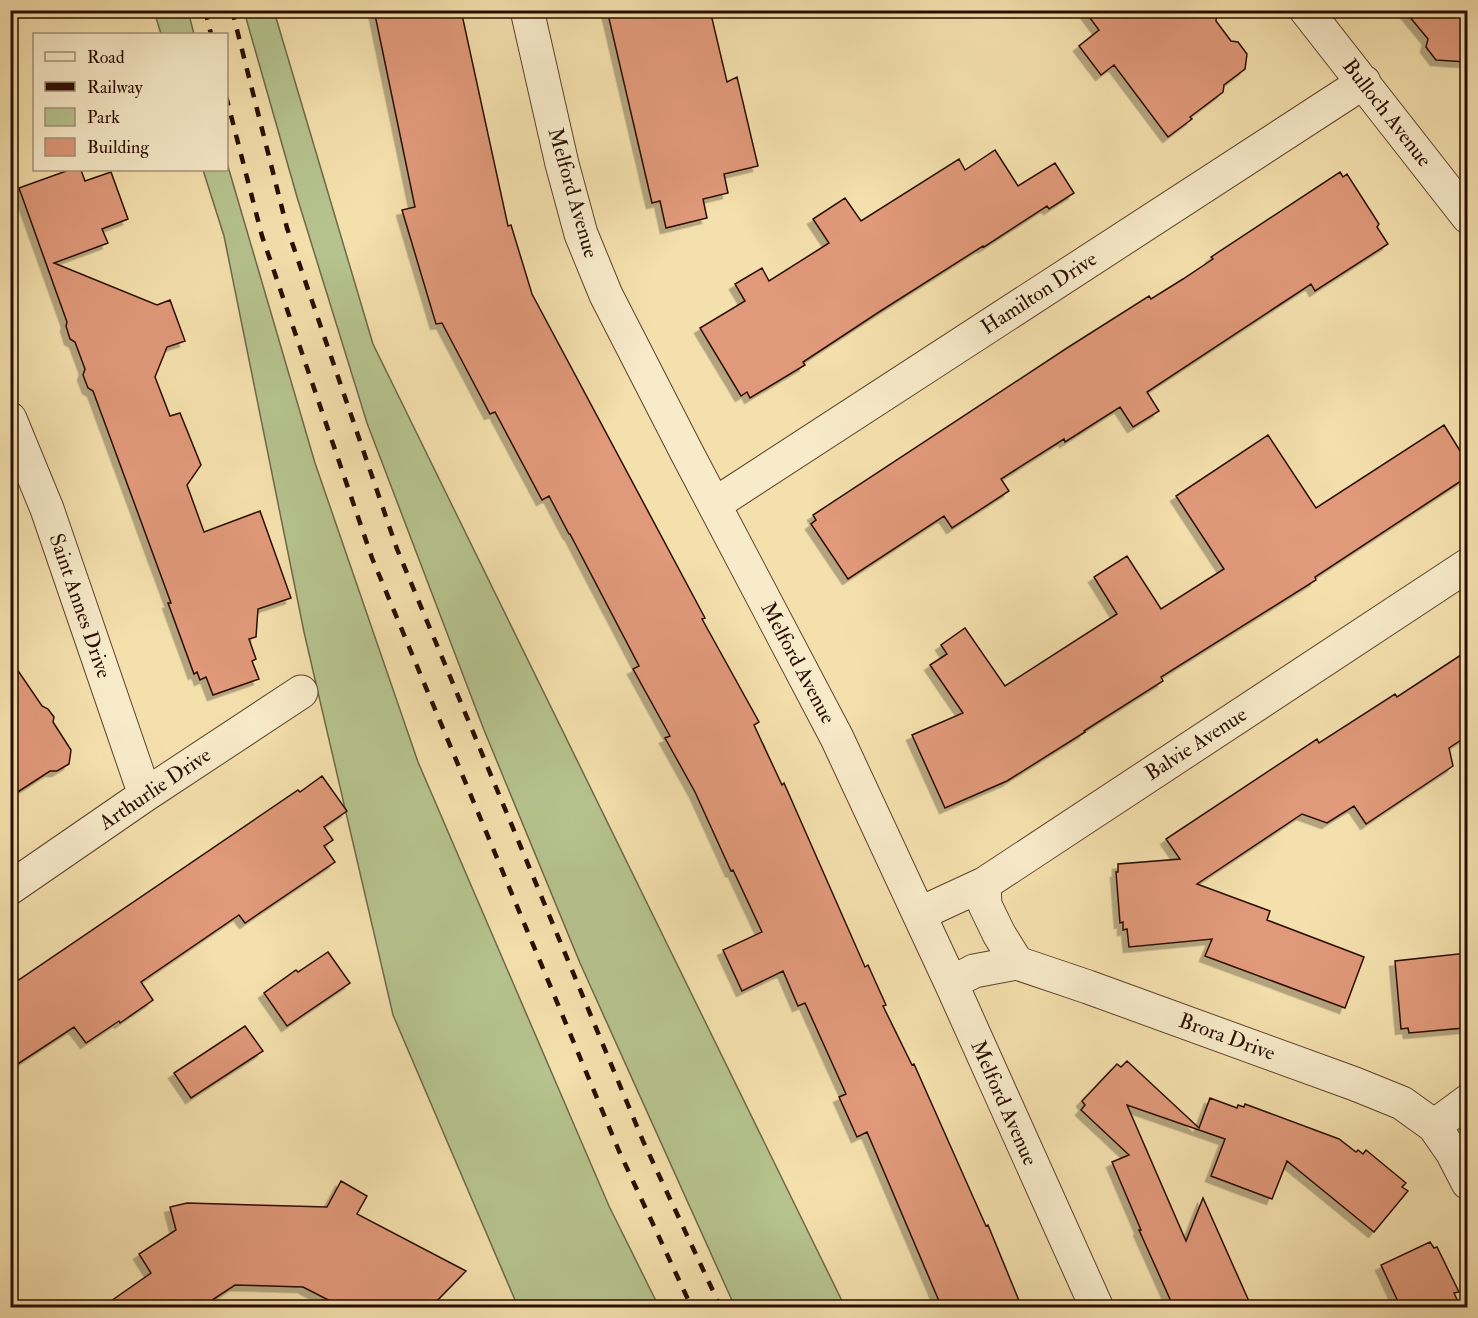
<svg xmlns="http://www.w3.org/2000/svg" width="1478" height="1318" font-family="'IM FELL Double Pica',serif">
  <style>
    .green { fill: #b6c38e; stroke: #706847; stroke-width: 1.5 }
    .building { fill: #e0997a; stroke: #290d00; stroke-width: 1.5; filter: url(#shadow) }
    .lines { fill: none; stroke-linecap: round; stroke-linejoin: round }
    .street-casing { stroke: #5c422b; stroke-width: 35 }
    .street { stroke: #f8ebca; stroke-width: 33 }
    .rail { stroke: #290d00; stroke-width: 4.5; stroke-dasharray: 10 10; stroke-linecap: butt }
    .labels { text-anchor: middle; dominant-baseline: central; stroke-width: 4.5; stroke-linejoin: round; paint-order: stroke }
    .street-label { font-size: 21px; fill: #290d00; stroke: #f8ebca }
  </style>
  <defs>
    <filter id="shadow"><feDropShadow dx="-5.5" dy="5.5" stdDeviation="0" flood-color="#0004"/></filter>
  </defs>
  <rect width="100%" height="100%" fill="#f4e0ad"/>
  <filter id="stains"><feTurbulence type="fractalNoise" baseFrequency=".00333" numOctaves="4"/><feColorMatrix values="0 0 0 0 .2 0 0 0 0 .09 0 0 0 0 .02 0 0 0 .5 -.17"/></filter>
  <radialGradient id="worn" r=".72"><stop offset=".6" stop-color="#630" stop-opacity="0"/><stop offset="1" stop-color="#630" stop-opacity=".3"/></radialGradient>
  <path class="green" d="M 154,11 L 188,11 L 194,34 L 161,34 Z
    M 244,11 L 274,11 L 373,344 L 845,1307 L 735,1307 L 580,963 L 484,730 L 367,423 L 297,197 Z
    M 227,163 L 315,463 L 418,762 L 609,1206 L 659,1307 L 518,1307 L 393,1015 L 304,632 L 224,236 L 203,170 L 226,170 Z"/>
  <path class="building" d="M 374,10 L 461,10 L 508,226 L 511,225 L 532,294 L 705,618 L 702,619 L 759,722 L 754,725 L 782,785 L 784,783 L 865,967 L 868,965 L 886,1005 L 883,1006 L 912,1065 L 914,1064 L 986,1226 L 988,1225 L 1022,1308 L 942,1308 L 867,1132 L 857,1137 L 839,1097 L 846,1094 L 805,1003 L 798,1006 L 783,971 L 742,991 L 723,950 L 762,932 L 733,870 L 731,871 L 695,792 L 665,738 L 670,736 L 633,669 L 639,666 L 570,534 L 569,534 L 549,496 L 542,500 L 495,412 L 490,414 L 442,323 L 436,324 L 402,210 L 415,207 Z
    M 607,10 L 710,10 L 727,82 L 737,77 L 758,166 L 724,174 L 728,193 L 703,199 L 707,218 L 666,228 L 660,201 L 652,203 Z
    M 1084,10 L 1217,10 L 1216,21 L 1231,41 L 1238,42 L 1247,54 L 1245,69 L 1224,85 L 1223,92 L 1190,117 L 1192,119 L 1168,137 L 1114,65 L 1101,75 L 1079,46 L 1099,30 Z
    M 1404,10 L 1467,10 L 1467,62 L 1436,60 L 1426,47 L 1428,39 Z
    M 995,150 L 1018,186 L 1055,163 L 1074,193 L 1049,209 L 1047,206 L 984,247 L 983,246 L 879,312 L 803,362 L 805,365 L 750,398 L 747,392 L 741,396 L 700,328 L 745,301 L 735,284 L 762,268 L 769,281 L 829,243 L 813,219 L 845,198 L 861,221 L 959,159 L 965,170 Z
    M 69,170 L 81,170 L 85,181 L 111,172 L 128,219 L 102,229 L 108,243 L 54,263 L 157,305 L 170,300 L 185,341 L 167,347 L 155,377 L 170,416 L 180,413 L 201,465 L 187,485 L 204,532 L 260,511 L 291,598 L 258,609 L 256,637 L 249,639 L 256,659 L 252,661 L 259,679 L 213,695 L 206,677 L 200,680 L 197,672 L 194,674 L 168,603 L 171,603 L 93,391 L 88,388 L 83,375 L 85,369 L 75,342 L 70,339 L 66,326 L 67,322 L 19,188 Z
    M 1340,172 L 1343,177 L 1347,174 L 1379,224 L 1377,227 L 1388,244 L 1315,291 L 1311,284 L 1147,392 L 1159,411 L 1133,427 L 1120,407 L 1065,442 L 1064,439 L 1001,479 L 1009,491 L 952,528 L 944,516 L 848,579 L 811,524 L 816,520 L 813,515 L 1067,348 L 1149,296 L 1151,299 L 1183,279 L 1213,259 L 1211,257 Z
    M 1444,425 L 1467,462 L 1467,477 L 1315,577 L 1316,580 L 1161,677 L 1163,681 L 1084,731 L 1085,732 L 1007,781 L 945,808 L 912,735 L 963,713 L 930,665 L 947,654 L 941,645 L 965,628 L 1005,686 L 1117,614 L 1094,577 L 1127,556 L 1161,609 L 1224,569 L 1176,496 L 1268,435 L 1316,508 Z
    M 1467,651 L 1467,736 L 1449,748 L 1453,766 L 1366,824 L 1354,806 L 1327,823 L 1302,814 L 1197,884 L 1270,911 L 1267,920 L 1364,957 L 1345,1008 L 1205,956 L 1212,939 L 1129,947 L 1127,929 L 1123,930 L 1123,922 L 1120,923 L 1116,872 L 1118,872 L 1118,864 L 1180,859 L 1166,839 L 1317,739 L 1319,743 L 1395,694 L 1397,697 Z
    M 10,659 L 42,706 L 48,709 L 54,717 L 53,722 L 71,750 L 69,764 L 57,771 L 50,771 L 10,797 Z
    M 322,776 L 347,811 L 324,827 L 333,840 L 324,846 L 335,862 L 245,923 L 239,915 L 141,982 L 153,1000 L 120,1023 L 119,1021 L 86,1043 L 74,1027 L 10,1069 L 10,986 L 298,790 L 300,792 Z
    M 328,952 L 350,983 L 287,1026 L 264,993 L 296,970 L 298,972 Z
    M 1467,953 L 1467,1022 L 1464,1022 L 1464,1028 L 1409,1033 L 1408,1028 L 1401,1029 L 1395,961 Z
    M 245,1026 L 263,1051 L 191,1098 L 174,1073 Z
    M 1127,1061 L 1199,1128 L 1210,1098 L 1237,1108 L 1238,1105 L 1244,1107 L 1245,1104 L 1339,1139 L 1356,1152 L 1358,1150 L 1363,1154 L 1366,1150 L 1406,1183 L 1402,1187 L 1408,1191 L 1374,1232 L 1287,1161 L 1272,1199 L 1211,1176 L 1225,1139 L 1127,1105 L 1186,1241 L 1203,1198 L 1252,1308 L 1174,1308 L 1139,1230 L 1141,1230 L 1112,1162 L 1129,1155 L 1081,1110 L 1085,1105 L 1082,1101 L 1117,1064 L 1121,1067 Z
    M 341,1181 L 367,1196 L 357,1214 L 466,1271 L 430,1308 L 344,1308 L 303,1287 L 235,1285 L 200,1308 L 101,1308 L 151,1273 L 139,1254 L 176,1230 L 170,1207 L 187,1203 L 327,1207 Z
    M 1430,1242 L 1434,1248 L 1437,1247 L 1459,1292 L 1454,1293 L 1461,1308 L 1401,1308 L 1381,1265 Z"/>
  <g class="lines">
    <defs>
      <path id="street" d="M 527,10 L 562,164 L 581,234 L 606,295 L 687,453 L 837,738 L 951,983 L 1097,1308
        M 1306,10 L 1468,217
        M 10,419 L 47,509 L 145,795
        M 715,504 L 1364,82
        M 984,884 L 985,905 L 999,934 L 1017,963
        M 10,888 L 145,795 L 301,692
        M 919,914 L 984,884 L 1468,565
        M 951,983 L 974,971 L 1017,963 L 1088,987 L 1355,1084 L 1402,1103 L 1434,1126 L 1452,1152 L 1468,1183
        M 1434,1126 L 1468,1101"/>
    </defs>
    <use href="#street" class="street-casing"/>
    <use href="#street" class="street"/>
    <path class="rail" d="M 205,10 L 211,34
      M 232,10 L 287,228 L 397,549 L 643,1141 L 721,1308
      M 226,96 L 262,236 L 372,558 L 619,1151 L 692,1308"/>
  </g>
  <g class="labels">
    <g class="street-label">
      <text transform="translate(1387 113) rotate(52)">Bulloch Avenue</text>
      <text transform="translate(573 193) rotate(74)">Melford Avenue</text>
      <text transform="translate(1039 293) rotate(-33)">Hamilton Drive</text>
      <text transform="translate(80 606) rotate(71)">Saint Annes Drive</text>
      <text transform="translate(798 663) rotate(62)">Melford Avenue</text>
      <text transform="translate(1196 744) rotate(-33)">Balvie Avenue</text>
      <text transform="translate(155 789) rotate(-34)">Arthurlie Drive</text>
      <text transform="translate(1227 1037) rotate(20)">Brora Drive</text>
      <text transform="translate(1004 1103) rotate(66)">Melford Avenue</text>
    </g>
  </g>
  <rect width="1478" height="1318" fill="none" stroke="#f4e0ad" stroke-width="36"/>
  <rect x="12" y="12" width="1454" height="1294" fill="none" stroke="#290d00" stroke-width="3"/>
  <rect x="18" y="18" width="1442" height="1282" fill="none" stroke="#290d00" stroke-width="1.5"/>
  <rect x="33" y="33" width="195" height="138" fill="#f8ebca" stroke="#a59279" stroke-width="1.5"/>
  <rect x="45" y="52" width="30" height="9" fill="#f8ebca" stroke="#a59279" stroke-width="1.5"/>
  <text x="87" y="63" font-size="18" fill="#290d00">Road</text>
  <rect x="45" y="82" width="30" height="9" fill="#290d00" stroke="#a59279" stroke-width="1.5"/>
  <text x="87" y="93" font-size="18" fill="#290d00">Railway</text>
  <rect x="45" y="108" width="30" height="18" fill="#b6c38e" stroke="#a59279" stroke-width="1.5"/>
  <text x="87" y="123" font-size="18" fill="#290d00">Park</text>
  <rect x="45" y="138" width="30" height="18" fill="#e0997a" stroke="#a59279" stroke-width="1.5"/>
  <text x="87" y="153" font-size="18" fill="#290d00">Building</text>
  <rect width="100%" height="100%" filter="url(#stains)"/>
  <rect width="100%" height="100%" fill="url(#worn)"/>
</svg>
